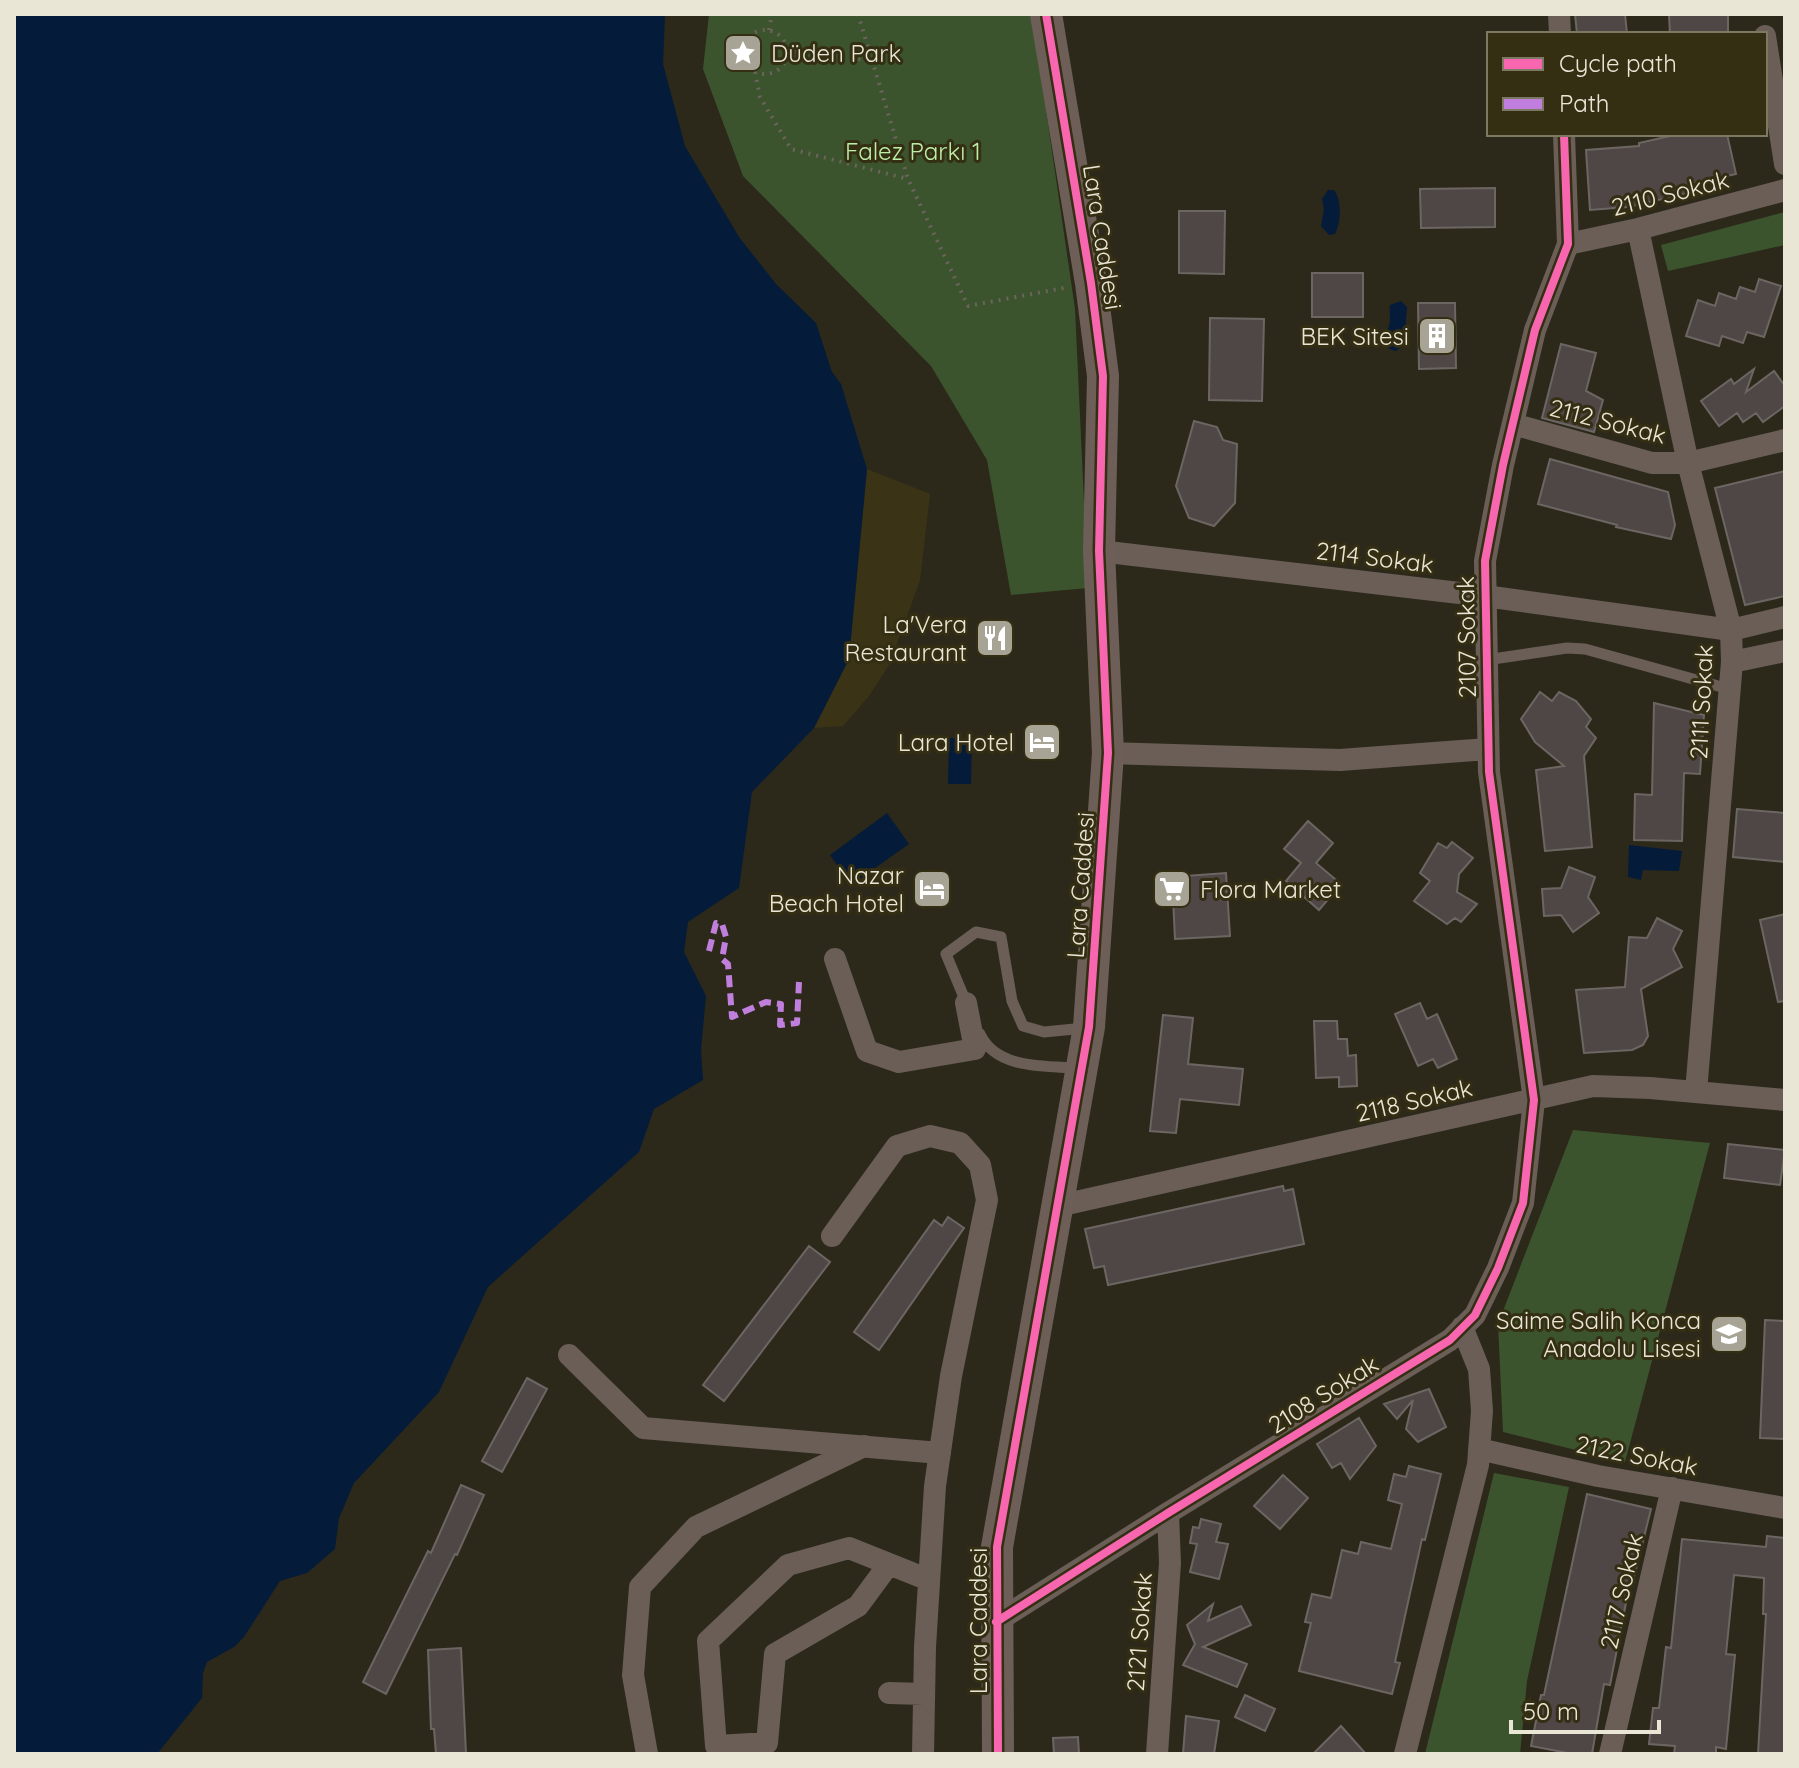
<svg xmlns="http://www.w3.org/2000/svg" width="1799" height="1768" font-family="Quicksand,sans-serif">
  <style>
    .green { fill: #3c542d }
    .sand { fill: #3b3316 }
    .water { fill: #041b39 }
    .building { fill: #4f4646; stroke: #6c6663; stroke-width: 2 }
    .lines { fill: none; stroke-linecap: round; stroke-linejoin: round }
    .path { stroke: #6c645c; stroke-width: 4; stroke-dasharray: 2 6; stroke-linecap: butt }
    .lane { stroke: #6a5e57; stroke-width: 11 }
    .street { stroke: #6a5e57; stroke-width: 22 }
    .secondary { stroke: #6d5f57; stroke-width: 32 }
    .quiet { stroke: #c07fdc; stroke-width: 6; stroke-dasharray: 12 6; stroke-linecap: butt }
    .cycleway-casing { stroke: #342e13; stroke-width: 13 }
    .cycleway { stroke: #f766af; stroke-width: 8 }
    .labels { text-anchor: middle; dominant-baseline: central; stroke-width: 6; stroke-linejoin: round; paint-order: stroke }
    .poi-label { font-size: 24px; fill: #eae6d6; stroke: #342e13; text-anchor: end }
    .park-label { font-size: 24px; fill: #bdeea7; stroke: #342e13 }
    .street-label { font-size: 24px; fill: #eae6d6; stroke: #342e13 }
  </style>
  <rect width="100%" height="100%" fill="#2c291b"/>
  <path class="green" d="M 709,14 L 1032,14 L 1075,309 L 1088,588 L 1011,595 L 987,460 L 931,366 L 743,176 L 703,69 Z
    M 1785,212 L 1785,245 L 1668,271 L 1661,245 Z
    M 1573,1130 L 1710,1143 L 1625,1462 L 1503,1432 L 1498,1324 Z
    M 1494,1473 L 1569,1487 L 1527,1681 L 1520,1754 L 1425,1754 Z"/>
  <path class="sand" d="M 867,469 L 930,494 L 920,580 L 905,622 L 889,665 L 869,696 L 843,726 L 814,728 L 849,659 Z"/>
  <path class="water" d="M 14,14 L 665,14 L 663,64 L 685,146 L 739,237 L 776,284 L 816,323 L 832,372 L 841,384 L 867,469 L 849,659 L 814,728 L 752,792 L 739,888 L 688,922 L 684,952 L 706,996 L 701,1050 L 703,1080 L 654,1109 L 639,1152 L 488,1287 L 439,1392 L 354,1483 L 339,1518 L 335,1549 L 307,1573 L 280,1581 L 244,1637 L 234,1647 L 207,1662 L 203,1673 L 202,1698 L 157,1754 L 14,1754 Z
    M 1328,190 L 1334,190 C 1342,200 1341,223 1335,234 L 1329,235 L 1321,226 L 1324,209 L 1322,199 Z
    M 1401,301 L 1407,307 L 1404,345 L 1396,351 C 1379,347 1383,339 1389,326 C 1391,320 1389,312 1390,305 Z
    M 949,738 L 972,738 L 971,784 L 948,784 Z
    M 887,813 L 909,844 L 851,885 L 830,855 Z
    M 1629,845 L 1682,851 L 1679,871 L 1643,870 L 1641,880 L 1628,877 Z"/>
  <path class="building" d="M 1575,14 L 1625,14 L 1627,34 L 1577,34 Z
    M 1669,14 L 1728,14 L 1728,32 L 1670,34 Z
    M 1679,134 L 1727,134 L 1736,174 L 1686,185 L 1688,193 L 1628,207 L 1590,210 L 1586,150 L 1639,146 L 1639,143 Z
    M 1495,188 L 1495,227 L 1421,228 L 1420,189 Z
    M 1179,211 L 1225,211 L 1224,274 L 1179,273 Z
    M 1312,273 L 1363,273 L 1363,317 L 1312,317 Z
    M 1759,279 L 1781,286 L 1764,337 L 1747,332 L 1743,343 L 1722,336 L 1719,346 L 1686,336 L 1698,300 L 1715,306 L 1719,293 L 1736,299 L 1740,287 L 1755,292 Z
    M 1418,303 L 1455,303 L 1456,368 L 1419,369 Z
    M 1210,318 L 1264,319 L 1262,401 L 1209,400 Z
    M 1561,344 L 1596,353 L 1586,391 L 1603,400 L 1594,432 L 1542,418 Z
    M 1754,369 L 1746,392 L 1774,371 L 1785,386 L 1785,406 L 1763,422 L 1756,413 L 1743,422 L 1737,413 L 1719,426 L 1701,401 L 1731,379 L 1734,384 Z
    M 1194,421 L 1217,427 L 1223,440 L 1237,444 L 1235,503 L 1214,526 L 1189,518 L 1176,486 Z
    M 1550,459 L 1668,492 L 1675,525 L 1671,539 L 1616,527 L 1617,525 L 1538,504 Z
    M 1785,471 L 1785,596 L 1745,605 L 1715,488 Z
    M 1540,692 L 1552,701 L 1559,692 L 1576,701 L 1591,719 L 1586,727 L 1596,738 L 1584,756 L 1592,847 L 1545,851 L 1536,770 L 1564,766 L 1535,742 L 1521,719 Z
    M 1654,703 L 1704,715 L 1700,774 L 1684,773 L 1682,841 L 1634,840 L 1635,794 L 1652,795 Z
    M 1737,809 L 1785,813 L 1785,862 L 1733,857 Z
    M 1308,821 L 1333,843 L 1316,863 L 1341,884 L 1319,910 L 1286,881 L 1301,863 L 1284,849 Z
    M 1452,842 L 1473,858 L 1459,874 L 1457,892 L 1477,904 L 1461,922 L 1455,918 L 1447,924 L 1414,901 L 1430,881 L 1420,873 L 1438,843 L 1447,848 Z
    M 1569,867 L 1595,877 L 1588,897 L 1599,913 L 1573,932 L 1561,915 L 1544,916 L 1542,889 L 1561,888 Z
    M 1226,873 L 1230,936 L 1175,939 L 1172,877 Z
    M 1785,914 L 1785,1001 L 1778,1002 L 1760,920 Z
    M 1657,918 L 1682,931 L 1673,949 L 1682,967 L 1641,989 L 1648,1036 L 1643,1045 L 1632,1050 L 1584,1053 L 1576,990 L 1625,987 L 1629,937 L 1647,938 Z
    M 1420,1003 L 1427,1019 L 1437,1014 L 1457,1059 L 1438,1068 L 1433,1059 L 1418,1066 L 1395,1014 Z
    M 1163,1015 L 1193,1018 L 1188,1064 L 1243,1069 L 1239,1105 L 1180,1099 L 1176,1133 L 1150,1131 Z
    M 1314,1021 L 1337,1021 L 1338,1039 L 1347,1039 L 1348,1056 L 1356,1055 L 1357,1086 L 1339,1087 L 1339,1077 L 1316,1078 Z
    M 1728,1144 L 1785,1150 L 1780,1185 L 1724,1178 Z
    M 1283,1186 L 1284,1191 L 1293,1189 L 1304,1244 L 1108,1285 L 1104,1266 L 1094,1268 L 1085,1229 Z
    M 948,1217 L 964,1228 L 879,1350 L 854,1332 L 934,1220 L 942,1226 Z
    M 809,1246 L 830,1262 L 724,1401 L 703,1385 Z
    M 1765,1320 L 1785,1321 L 1785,1439 L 1760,1438 Z
    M 527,1378 L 547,1389 L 502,1472 L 482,1461 Z
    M 1429,1389 L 1446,1427 L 1418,1442 L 1406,1429 L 1413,1400 L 1397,1419 L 1384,1404 Z
    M 1359,1418 L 1376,1446 L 1350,1479 L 1341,1463 L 1332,1468 L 1317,1444 Z
    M 1409,1466 L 1441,1474 L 1425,1540 L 1422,1539 L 1405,1616 L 1395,1662 L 1400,1663 L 1392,1694 L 1299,1671 L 1311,1623 L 1305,1622 L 1312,1594 L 1331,1598 L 1342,1550 L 1358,1554 L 1361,1542 L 1391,1549 L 1402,1504 L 1388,1500 L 1394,1474 L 1406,1477 Z
    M 1283,1475 L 1308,1498 L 1280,1529 L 1254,1506 Z
    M 461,1485 L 484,1495 L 457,1555 L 455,1554 L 386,1694 L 363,1682 L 428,1551 L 431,1553 Z
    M 1587,1494 L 1651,1509 L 1634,1577 L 1631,1577 L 1610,1685 L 1604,1684 L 1592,1754 L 1573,1754 L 1531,1746 L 1541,1695 L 1544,1695 Z
    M 1201,1519 L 1221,1524 L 1216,1542 L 1228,1544 L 1219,1579 L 1190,1572 L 1197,1544 L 1190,1543 L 1193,1527 L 1199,1528 Z
    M 1767,1536 L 1785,1538 L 1785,1754 L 1758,1754 L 1766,1614 L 1763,1614 L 1764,1578 L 1734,1575 L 1726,1654 L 1735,1655 L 1726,1749 L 1716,1747 L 1716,1754 L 1674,1754 L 1675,1746 L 1649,1744 L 1653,1708 L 1659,1708 L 1666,1647 L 1671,1648 L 1682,1539 L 1766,1547 Z
    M 1213,1604 L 1208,1621 L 1241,1606 L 1251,1625 L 1203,1647 L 1247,1664 L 1237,1687 L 1183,1665 L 1195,1644 L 1187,1625 Z
    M 461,1648 L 466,1754 L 436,1754 L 434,1729 L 431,1729 L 428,1650 Z
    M 1245,1695 L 1275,1709 L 1265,1731 L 1235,1717 Z
    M 1186,1716 L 1219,1721 L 1214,1754 L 1183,1754 Z
    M 1341,1726 L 1366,1754 L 1313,1754 Z
    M 1078,1737 L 1079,1754 L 1054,1754 L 1053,1738 Z"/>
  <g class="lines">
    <path class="path" d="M 858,14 L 908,179 L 968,306 L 1069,287
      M 769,30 L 772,14
      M743 52a22 22 0 1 1 44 0a22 22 0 1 1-44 0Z
      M 787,50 L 873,61
      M 755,72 L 760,97 L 791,149 L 908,179"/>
    <path class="lane" d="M 1486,660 L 1567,648 L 1585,649 L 1729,689
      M 968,1007 L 946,954 L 976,932 L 1001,937 L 1012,1001 L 1023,1026 L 1044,1032 L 1085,1028
      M 980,1034 C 996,1069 1044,1066 1078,1068"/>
    <path class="street" d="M 1559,14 L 1560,34
      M 1765,36 L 1785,164
      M 1638,229 L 1688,463 L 1731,630 L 1732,662 L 1696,1092
      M 1568,244 L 1638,229 L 1785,190
      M 1513,424 L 1652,463 L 1688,463 L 1785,440
      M 1099,551 L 1485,596 L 1731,630 L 1785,617
      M 1732,662 L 1785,651
      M 1108,753 L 1340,760 L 1488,749
      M 835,959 L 867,1051 L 899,1062 L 975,1049 L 966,1003
      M 1058,1206 L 1593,1086 L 1650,1088 L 1785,1100
      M 832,1236 L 897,1146 L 930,1136 L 960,1143 L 980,1165 L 987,1200 L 951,1376 L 935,1486 L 925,1647 L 923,1754
      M 569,1355 L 643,1428 L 940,1453
      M 1479,1449 L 1598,1476 L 1785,1508
      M 889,1564 L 858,1606 L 775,1654 L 767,1743 L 716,1746 L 708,1641 L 788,1565 L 849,1548 L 929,1580
      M 996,1622 L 1168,1513 L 1450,1340 L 1475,1315 L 1498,1268 L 1523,1203 L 1534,1100 L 1489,772 L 1485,561 L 1503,465 L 1535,330 L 1568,244 L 1564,134
      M 889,1693 L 924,1694
      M 647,1754 L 633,1675 L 640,1587 L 696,1527 L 864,1446
      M 1157,1754 L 1170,1563 L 1168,1513
      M 1405,1754 L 1478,1465 L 1482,1411 L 1479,1369 L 1462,1327
      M 1610,1754 L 1672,1488"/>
    <path class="secondary" d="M 998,1754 L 997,1547 L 1089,1027 L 1108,753 L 1099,551 L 1103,376 L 1091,283 L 1046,14"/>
    <path class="quiet" d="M 709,951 L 716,923 L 722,924 L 726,937 L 722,959 L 728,964 L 732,1017 L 766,1002 L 781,1004 L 780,1025 L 797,1023 L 799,982"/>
    <defs>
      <path id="cycleway" d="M 996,1622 L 1168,1513 L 1450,1340 L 1475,1315 L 1498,1268 L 1523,1203 L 1534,1100 L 1489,772 L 1485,561 L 1503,465 L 1535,330 L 1568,244 L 1564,134
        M 998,1754 L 997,1547 L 1089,1027 L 1108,753 L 1099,551 L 1103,376 L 1091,283 L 1046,14"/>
    </defs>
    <use href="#cycleway" class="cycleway-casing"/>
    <use href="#cycleway" class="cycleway"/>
  </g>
  <defs>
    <symbol id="sight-square" viewBox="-11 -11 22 22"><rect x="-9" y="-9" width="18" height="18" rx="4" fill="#a8a495" stroke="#342e13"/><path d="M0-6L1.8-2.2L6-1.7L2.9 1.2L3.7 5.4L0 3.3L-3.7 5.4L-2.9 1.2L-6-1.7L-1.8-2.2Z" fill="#fff"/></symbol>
    <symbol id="building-square" viewBox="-11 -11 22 22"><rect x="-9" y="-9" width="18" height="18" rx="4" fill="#a8a495" stroke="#342e13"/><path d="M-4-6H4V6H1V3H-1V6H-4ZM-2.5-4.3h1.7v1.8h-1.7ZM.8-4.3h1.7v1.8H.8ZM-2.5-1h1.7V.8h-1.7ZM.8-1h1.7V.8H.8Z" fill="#fff"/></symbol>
    <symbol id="restaurant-square" viewBox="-11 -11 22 22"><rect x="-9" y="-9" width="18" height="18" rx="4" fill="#a8a495" stroke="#342e13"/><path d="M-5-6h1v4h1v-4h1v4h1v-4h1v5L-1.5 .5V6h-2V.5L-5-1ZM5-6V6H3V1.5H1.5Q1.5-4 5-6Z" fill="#fff"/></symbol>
    <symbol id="hotel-square" viewBox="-11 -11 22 22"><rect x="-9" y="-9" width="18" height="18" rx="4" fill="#a8a495" stroke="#342e13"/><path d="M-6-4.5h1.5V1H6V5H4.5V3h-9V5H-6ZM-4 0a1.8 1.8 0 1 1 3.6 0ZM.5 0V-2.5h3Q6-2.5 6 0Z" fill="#fff"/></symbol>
    <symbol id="supermarket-square" viewBox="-11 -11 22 22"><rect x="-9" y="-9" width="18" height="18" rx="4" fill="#a8a495" stroke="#342e13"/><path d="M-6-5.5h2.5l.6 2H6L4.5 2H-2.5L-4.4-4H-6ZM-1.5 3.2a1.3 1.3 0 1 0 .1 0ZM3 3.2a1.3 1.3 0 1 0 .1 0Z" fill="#fff"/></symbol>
    <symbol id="school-square" viewBox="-11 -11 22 22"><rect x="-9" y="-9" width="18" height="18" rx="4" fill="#a8a495" stroke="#342e13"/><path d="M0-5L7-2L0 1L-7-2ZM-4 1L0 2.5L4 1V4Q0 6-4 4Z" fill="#fff"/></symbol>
  </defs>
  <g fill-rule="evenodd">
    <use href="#sight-square" x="721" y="31" width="44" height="44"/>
    <use href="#building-square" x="1415" y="314" width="44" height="44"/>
    <use href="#restaurant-square" x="973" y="616" width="44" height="44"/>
    <use href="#hotel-square" x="1020" y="720" width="44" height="44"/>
    <use href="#hotel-square" x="910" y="867" width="44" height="44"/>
    <use href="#supermarket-square" x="1150" y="867" width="44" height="44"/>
    <use href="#school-square" x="1707" y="1312" width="44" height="44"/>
  </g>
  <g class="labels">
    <g class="poi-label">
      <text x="771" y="53" text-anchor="start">Düden Park</text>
      <text x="1409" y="336">BEK Sitesi</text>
      <text x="967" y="624">La'Vera<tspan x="967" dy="28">Restaurant</tspan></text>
      <text x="1014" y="742">Lara Hotel</text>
      <text x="904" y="875">Nazar<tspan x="904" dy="28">Beach Hotel</tspan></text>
      <text x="1200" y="889" text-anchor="start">Flora Market</text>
      <text x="1701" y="1320">Saime Salih Konca<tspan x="1701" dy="28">Anadolu Lisesi</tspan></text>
    </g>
    <g class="park-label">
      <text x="913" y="151">Falez Parkı 1</text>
    </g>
    <g class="street-label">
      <text transform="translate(1670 193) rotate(-14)">2110 Sokak</text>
      <text transform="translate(1103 237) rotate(81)">Lara Caddesi</text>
      <text transform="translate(1608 421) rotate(14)">2112 Sokak</text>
      <text transform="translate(1375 557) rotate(7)">2114 Sokak</text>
      <text transform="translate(1466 637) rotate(-91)">2107 Sokak</text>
      <text transform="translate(1701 702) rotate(-87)">2111 Sokak</text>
      <text transform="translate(1080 885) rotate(-86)">Lara Caddesi</text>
      <text transform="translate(1414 1100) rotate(-13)">2118 Sokak</text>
      <text transform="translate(1323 1394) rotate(-32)">2108 Sokak</text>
      <text transform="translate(1637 1455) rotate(11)">2122 Sokak</text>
      <text transform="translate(1621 1591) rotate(-77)">2117 Sokak</text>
      <text transform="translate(978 1621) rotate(-90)">Lara Caddesi</text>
      <text transform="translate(1139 1632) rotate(-86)">2121 Sokak</text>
    </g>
  </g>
  <rect width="1799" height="1768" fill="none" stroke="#eae6d6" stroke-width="32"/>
  <rect x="1487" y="32" width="280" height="104" fill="#342e13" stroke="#7d7861" stroke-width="2"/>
  <rect x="1503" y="58" width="40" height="12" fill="#f766af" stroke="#7d7861" stroke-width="2"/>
  <text x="1559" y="72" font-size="24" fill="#eae6d6">Cycle path</text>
  <rect x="1503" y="98" width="40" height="12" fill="#c07fdc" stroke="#7d7861" stroke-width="2"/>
  <text x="1559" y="112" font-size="24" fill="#eae6d6">Path</text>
  <path d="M1511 1720v12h148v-12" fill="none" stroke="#eae6d6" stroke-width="4"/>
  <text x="1523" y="1720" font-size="24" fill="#eae6d6" stroke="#342e13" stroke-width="6" paint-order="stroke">50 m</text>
</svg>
